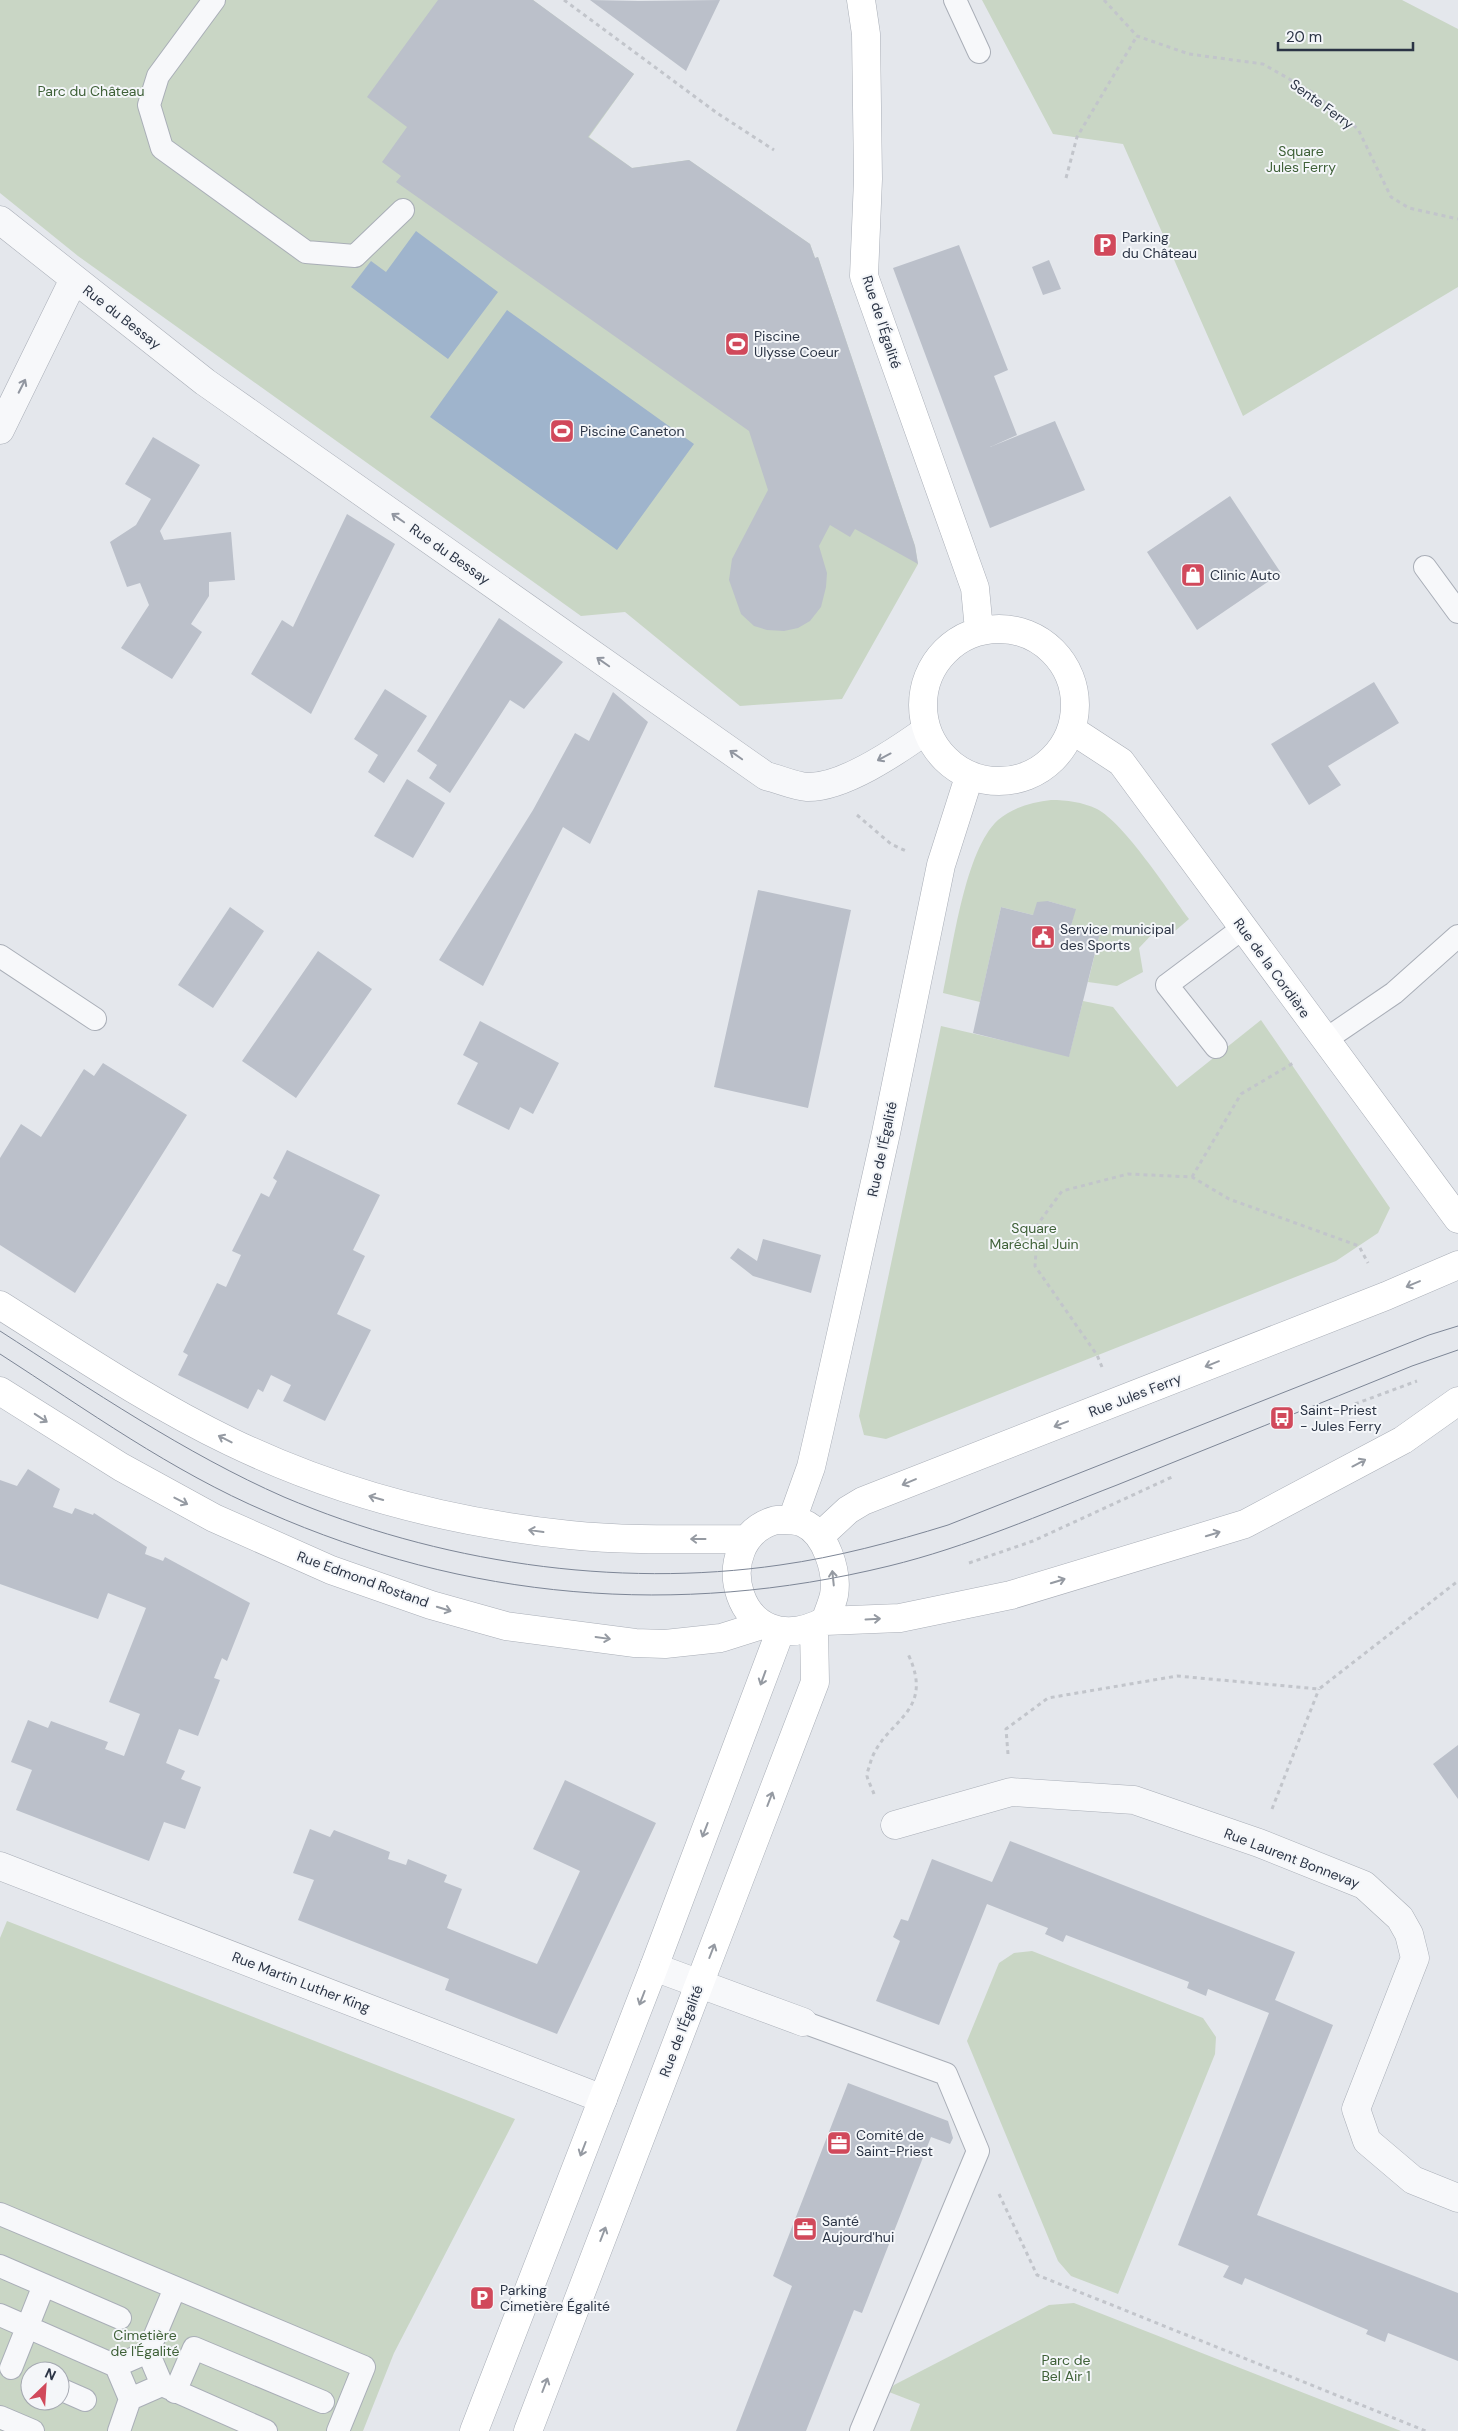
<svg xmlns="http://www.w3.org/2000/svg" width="1458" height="2431" font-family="'DM Sans',sans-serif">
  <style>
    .green { fill: #c9d6c5; fill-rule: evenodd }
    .water { fill: #9fb4cc }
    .building { fill: #bbc0ca }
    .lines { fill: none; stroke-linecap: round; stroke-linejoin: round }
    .lane-casing { stroke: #a9aeb7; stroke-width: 24 }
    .street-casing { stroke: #a9aeb7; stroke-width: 29 }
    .secondary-casing { stroke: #a9aeb7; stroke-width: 29 }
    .path { stroke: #c2c5cb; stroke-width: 3; stroke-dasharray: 4 4; stroke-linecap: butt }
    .lane { stroke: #f7f8fa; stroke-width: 22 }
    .street { stroke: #f7f8fa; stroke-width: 28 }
    .secondary { stroke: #fff; stroke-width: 28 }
    .tram { stroke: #7d8696; stroke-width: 1 }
    .oneway { stroke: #9196a0 }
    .oneway2 { stroke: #959aa2 }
    .labels { text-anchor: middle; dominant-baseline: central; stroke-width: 4; stroke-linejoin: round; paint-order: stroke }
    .park-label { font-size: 14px; fill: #3f6138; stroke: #f4f6f9 }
    .street-label { font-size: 14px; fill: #2b3445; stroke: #f4f6f9 }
    .poi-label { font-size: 14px; fill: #2b3445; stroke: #f4f6f9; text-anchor: start }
  </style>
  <rect width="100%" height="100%" fill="#e4e7ec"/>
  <path class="green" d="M 0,0 L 533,0 L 634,74 L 589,137 L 632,168 L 689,160 L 810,244 L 815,258 L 818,257 L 915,546 L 918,564 L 842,699 L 740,706 L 625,612 L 581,616 L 78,256 L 0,193 Z
    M 982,0 L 1402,0 L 1458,29 L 1458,287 L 1243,416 L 1123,144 L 1053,134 Z
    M 1051,800 C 1067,800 1082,802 1097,809 C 1124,823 1169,892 1189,919 L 1175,931 L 1157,929 L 1139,948 L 1143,972 L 1117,986 L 1088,982 L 1100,933 L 1071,926 L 1075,909 L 1048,901 L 1033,915 L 1001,907 L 980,1002 L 943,993 C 953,947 965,850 998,820 C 1013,807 1033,802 1051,800 Z
    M 1083,1001 L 1113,1007 L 1177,1087 L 1261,1020 L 1390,1208 L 1378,1233 L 1336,1261 L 886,1439 L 864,1435 L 859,1416 L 941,1026 L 1069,1056 Z
    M 7,1921 L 515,2119 L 394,2353 L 363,2431 L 0,2431 L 0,1938 ZM 30,2371 L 60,2371 L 60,2401 L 30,2401 Z
    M 1032,1951 L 1203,2018 L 1216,2037 L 1215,2054 L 1118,2294 L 1071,2276 L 1058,2261 L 967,2041 L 999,1963 L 1014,1953 Z
    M 1074,2303 L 1401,2431 L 910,2431 L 920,2404 L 889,2392 L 894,2385 L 1049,2305 Z"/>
  <path class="water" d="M 416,231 L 498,292 L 448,359 L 351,287 L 371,261 L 386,272 Z
    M 507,310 L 694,444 L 617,550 L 430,417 Z"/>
  <path class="building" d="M 438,0 L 533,0 L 634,74 L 588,137 L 632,168 L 689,160 L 810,244 L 815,258 L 818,257 L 915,546 L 918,564 L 855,529 L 850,537 L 830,525 L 819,546 L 827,573 L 826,587 L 821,607 L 810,621 L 798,628 L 784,631 L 767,630 L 754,626 L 741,614 L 729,580 L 732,559 L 768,490 L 749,431 L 396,182 L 401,176 L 382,162 L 407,127 L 367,97 Z
    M 590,0 L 639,1 L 720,0 L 686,71 Z
    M 959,245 L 1008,370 L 994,376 L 1017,435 L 990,447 L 1055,421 L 1085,490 L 990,528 L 893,268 Z
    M 1049,260 L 1061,289 L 1043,295 L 1032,267 Z
    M 153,437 L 200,465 L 160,531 L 164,540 L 231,532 L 235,580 L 209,582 L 209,596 L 191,624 L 202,632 L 172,679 L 121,648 L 149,605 L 140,583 L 127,587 L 110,542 L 136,525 L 151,499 L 125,484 Z
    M 1230,496 L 1281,573 L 1197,630 L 1147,552 Z
    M 347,514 L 395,544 L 311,714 L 251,674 L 282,620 L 293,627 Z
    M 499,618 L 563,662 L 524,709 L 510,700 L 450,793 L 429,778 L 437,765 L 417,751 Z
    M 1374,682 L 1399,723 L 1328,766 L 1341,785 L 1309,805 L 1271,744 Z
    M 385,689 L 427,716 L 384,783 L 368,772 L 378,755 L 354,739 Z
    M 613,692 L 648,722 L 590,844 L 563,827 L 483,986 L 439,960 L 533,810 L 575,733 L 589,741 Z
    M 407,779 L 445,803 L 413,858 L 374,836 Z
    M 758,890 L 851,910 L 808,1108 L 714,1087 Z
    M 1048,901 L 1076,909 L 1071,926 L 1100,933 L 1069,1057 L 973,1033 L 1001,907 L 1033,915 L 1037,902 Z
    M 230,907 L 264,931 L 213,1008 L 178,985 Z
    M 318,951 L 372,989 L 296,1098 L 242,1061 Z
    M 480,1021 L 559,1063 L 533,1114 L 520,1107 L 509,1130 L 457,1104 L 478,1063 L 463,1055 Z
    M 103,1063 L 187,1115 L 75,1293 L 0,1245 L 0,1158 L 21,1124 L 41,1137 L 84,1069 L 94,1076 Z
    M 287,1150 L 380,1195 L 353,1250 L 365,1256 L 337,1314 L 371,1330 L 325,1421 L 283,1401 L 291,1385 L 271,1375 L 263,1392 L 258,1389 L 248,1409 L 178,1375 L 188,1355 L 183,1352 L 217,1283 L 226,1287 L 241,1255 L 232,1251 L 261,1193 L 269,1197 L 277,1181 L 273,1178 Z
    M 763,1239 L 821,1255 L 811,1293 L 753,1276 L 730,1258 L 738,1248 L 757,1261 Z
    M 28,1469 L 60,1489 L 53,1507 L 72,1514 L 75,1508 L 93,1515 L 94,1513 L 147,1547 L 145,1554 L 163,1561 L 165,1557 L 250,1603 L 227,1661 L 222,1658 L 214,1678 L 220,1680 L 198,1736 L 179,1729 L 166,1763 L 185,1771 L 181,1779 L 201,1787 L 185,1829 L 164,1822 L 149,1861 L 16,1810 L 32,1770 L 11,1762 L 28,1720 L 48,1728 L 51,1721 L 108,1742 L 105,1749 L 124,1756 L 140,1714 L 109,1702 L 146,1608 L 108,1593 L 98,1619 L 0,1584 L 0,1480 L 17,1486 Z
    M 1458,1745 L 1458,1799 L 1433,1764 Z
    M 565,1780 L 656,1823 L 557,2034 L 445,1990 L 449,1979 L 298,1920 L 314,1880 L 293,1873 L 310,1829 L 330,1837 L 334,1830 L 390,1852 L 388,1859 L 406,1865 L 408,1859 L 447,1875 L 444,1882 L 462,1889 L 447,1928 L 537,1964 L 580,1871 L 533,1849 Z
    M 1010,1841 L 1295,1952 L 1275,2000 L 1333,2025 L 1257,2215 L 1458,2293 L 1458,2361 L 1388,2333 L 1385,2342 L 1366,2334 L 1368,2330 L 1245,2278 L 1242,2285 L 1223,2277 L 1229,2266 L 1178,2245 L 1269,2013 L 1208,1989 L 1206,1996 L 1187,1988 L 1189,1982 L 1066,1935 L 1063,1942 L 1045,1934 L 1048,1928 L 987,1904 L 939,2025 L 876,2001 L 900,1941 L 893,1937 L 901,1919 L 908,1921 L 932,1859 L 992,1882 Z
    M 848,2083 L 948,2121 L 953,2138 L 950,2144 L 931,2137 L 862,2313 L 854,2310 L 806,2431 L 736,2431 L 792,2286 L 773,2276 Z"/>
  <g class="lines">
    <defs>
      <path id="lane" d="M 214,0 L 158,76 L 149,105 L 162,148 L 306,252 L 355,256 L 403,210
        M 955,0 L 979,52
        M 1425,567 L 1458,612
        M 0,956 L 95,1019
        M 1325,1040 L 1394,993 L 1458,936
        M 1216,1047 L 1167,985 L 1243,928
        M 803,2022 L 946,2074 L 978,2151 L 861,2431
        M 0,2214 L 364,2367 L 338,2431
        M 0,2266 L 120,2318
        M 0,2315 L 116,2366
        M 148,2352 L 162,2385 L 130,2399 L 116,2366 L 148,2352 L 175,2288
        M 11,2368 L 44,2285
        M 162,2385 L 266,2431
        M 60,2389 L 85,2400
        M 175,2392 L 194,2348 L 323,2402
        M 0,2417 L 33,2431
        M 119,2431 L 130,2399"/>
      <path id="street" d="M 0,220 L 205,382 L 766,776 C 779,779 794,786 807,787 C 843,788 897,751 925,731
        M 0,430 L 74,279
        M 895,1825 L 1011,1792 L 1134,1800 L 1259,1843 L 1364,1885 L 1400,1918 L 1409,1934 L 1415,1958 L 1356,2109 L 1367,2141 L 1413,2180 L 1458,2198
        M 0,1866 L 603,2099
        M 654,1967 L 803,2022"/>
      <path id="secondary" d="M 861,0 L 866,34 L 868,179 L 864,276 L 975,588 L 979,630
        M923 705a76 76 0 1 1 152 0a76 76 0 1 1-152 0Z
        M 1072,730 L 1121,762 L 1458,1219
        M 0,1305 C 76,1353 150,1403 231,1442 C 337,1493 453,1523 570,1535 C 628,1541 688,1539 746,1539
        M 0,1391 L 121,1467 L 214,1518 L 331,1570 L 431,1605 L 506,1626 L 635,1643 L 665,1644 L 721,1638 L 762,1625
        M 776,1520 C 785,1520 795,1519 803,1523 C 826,1533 838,1572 834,1595 C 832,1604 828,1613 825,1621 C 736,1668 705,1539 776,1520 Z
        M 792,1520 L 811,1467 L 820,1428 L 886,1133 L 941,865 L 969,777
        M 820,1536 L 848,1510 L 863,1501 L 1386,1296 L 1458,1265
        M 825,1621 L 900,1618 L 1011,1595 L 1245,1524 L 1403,1440 L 1458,1401
        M 474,2431 L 654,1967 L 780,1632
        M 528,2431 L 815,1682 L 814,1627"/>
    </defs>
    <use href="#lane" class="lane-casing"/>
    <use href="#street" class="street-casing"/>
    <use href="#secondary" class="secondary-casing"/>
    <path class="path" d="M 564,0 L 717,113 L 774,150
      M 1104,0 L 1137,36 L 1189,54 L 1263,64 L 1312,92 L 1358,129 L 1391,197 L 1409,208 L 1458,219
      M 1066,178 L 1077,137 L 1137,36
      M 857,815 L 891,844 L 906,851
      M 1192,1177 L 1241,1094 L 1295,1062
      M 1102,1367 L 1097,1355 L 1035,1266 L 1038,1224 L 1062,1191 L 1128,1174 L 1192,1177 L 1229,1199 L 1359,1246 L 1368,1263
      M 1355,1404 L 1417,1381
      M 969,1563 L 1033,1541 L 1172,1477
      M 1008,1754 L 1006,1729 L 1048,1698 L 1177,1676 L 1319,1689 L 1458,1581
      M 874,1794 C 872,1788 868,1781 867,1776 C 867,1772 869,1768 870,1764 C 882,1720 937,1715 908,1654
      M 1272,1809 L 1319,1689
      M 999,2194 L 1037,2275 L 1426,2431"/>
    <use href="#lane" class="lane"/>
    <use href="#street" class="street"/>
    <use href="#secondary" class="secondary"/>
    <path class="tram" d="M 0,1331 C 90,1389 186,1454 284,1497 C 437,1562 615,1589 780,1565 C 837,1557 893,1542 948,1525 L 1429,1335 L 1458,1326
      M 0,1354 C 87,1410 171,1471 267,1512 C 467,1600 676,1618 889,1566 C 967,1547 1042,1514 1117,1485 C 1216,1445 1314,1406 1412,1366 L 1458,1350"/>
  </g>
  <defs><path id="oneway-shaft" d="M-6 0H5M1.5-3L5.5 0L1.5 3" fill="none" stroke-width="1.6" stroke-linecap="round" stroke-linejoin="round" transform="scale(1.25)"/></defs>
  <g class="oneway">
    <use href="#oneway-shaft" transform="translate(22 386) rotate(-63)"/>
    <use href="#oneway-shaft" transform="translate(398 518) rotate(-145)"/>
    <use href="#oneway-shaft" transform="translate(603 662) rotate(-145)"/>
    <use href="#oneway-shaft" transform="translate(736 755) rotate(-145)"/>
    <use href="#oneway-shaft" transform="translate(884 757) rotate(152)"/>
  </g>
  <g class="oneway2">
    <use href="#oneway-shaft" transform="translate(1413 1284) rotate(157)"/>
    <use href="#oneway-shaft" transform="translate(1212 1364) rotate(158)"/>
    <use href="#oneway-shaft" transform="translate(41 1418) rotate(33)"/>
    <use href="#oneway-shaft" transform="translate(1061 1424) rotate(159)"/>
    <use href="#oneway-shaft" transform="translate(225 1439) rotate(-153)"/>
    <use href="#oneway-shaft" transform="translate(1359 1463) rotate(-28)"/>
    <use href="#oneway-shaft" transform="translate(909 1482) rotate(157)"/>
    <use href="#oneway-shaft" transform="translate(376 1498) rotate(-164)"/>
    <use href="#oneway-shaft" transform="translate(181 1501) rotate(27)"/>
    <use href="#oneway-shaft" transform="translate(536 1531) rotate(-172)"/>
    <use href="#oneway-shaft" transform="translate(1213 1534) rotate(-17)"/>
    <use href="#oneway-shaft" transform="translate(698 1539) rotate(-180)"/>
    <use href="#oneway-shaft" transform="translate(833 1578) rotate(-96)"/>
    <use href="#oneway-shaft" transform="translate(1058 1581) rotate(-17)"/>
    <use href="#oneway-shaft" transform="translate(444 1609) rotate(17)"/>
    <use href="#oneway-shaft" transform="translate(873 1619) rotate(-3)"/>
    <use href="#oneway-shaft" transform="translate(603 1638) rotate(8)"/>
    <use href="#oneway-shaft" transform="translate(763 1678) rotate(110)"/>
    <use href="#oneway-shaft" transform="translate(770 1799) rotate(-69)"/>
    <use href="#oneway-shaft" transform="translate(705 1830) rotate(111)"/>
    <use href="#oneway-shaft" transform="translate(712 1951) rotate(-69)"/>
    <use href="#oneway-shaft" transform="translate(642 1998) rotate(111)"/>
    <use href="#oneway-shaft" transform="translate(583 2149) rotate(111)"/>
    <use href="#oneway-shaft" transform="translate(603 2234) rotate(-69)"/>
    <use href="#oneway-shaft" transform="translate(545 2385) rotate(-69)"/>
  </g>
  <defs>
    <symbol id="parking-square" viewBox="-11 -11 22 22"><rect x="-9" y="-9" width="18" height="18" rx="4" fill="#d1495b" stroke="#f4f6f9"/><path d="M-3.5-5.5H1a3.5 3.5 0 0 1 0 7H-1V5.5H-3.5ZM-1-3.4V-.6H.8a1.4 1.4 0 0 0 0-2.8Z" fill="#fff"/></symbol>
    <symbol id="stadium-square" viewBox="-11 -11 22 22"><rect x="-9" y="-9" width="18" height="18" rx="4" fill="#d1495b" stroke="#f4f6f9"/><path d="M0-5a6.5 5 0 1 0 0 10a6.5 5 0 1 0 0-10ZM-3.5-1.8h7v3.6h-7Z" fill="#fff"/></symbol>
    <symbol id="shop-square" viewBox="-11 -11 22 22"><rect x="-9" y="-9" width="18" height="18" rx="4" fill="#d1495b" stroke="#f4f6f9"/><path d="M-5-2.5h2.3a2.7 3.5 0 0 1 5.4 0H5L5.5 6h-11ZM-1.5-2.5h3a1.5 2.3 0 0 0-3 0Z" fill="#fff"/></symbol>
    <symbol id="civic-square" viewBox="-11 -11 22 22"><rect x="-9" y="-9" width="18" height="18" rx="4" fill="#d1495b" stroke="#f4f6f9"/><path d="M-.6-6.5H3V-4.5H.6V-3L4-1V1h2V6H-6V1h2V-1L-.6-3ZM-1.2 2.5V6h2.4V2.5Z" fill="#fff"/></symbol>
    <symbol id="bus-square" viewBox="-11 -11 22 22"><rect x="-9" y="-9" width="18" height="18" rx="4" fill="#d1495b" stroke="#f4f6f9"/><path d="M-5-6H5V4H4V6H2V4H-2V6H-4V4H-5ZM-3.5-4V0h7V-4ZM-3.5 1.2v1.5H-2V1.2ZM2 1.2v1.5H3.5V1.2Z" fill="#fff"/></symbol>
    <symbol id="office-square" viewBox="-11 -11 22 22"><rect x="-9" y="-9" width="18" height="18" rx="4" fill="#d1495b" stroke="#f4f6f9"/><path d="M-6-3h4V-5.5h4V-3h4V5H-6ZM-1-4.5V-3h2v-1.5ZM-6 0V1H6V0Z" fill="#fff"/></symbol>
  </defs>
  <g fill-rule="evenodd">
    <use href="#parking-square" x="1091" y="231" width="28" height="28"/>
    <use href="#stadium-square" x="723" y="330" width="28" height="28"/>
    <use href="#stadium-square" x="548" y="417" width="28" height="28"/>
    <use href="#shop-square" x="1179" y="561" width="28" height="28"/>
    <use href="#civic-square" x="1029" y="923" width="28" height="28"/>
    <use href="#bus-square" x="1268" y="1404" width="28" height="28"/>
    <use href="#office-square" x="825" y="2129" width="28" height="28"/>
    <use href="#office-square" x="791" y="2215" width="28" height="28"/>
    <use href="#parking-square" x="468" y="2284" width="28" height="28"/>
  </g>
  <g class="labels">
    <g class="park-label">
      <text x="91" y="91">Parc du Château</text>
      <text x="1301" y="151">Square<tspan x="1301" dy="16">Jules Ferry</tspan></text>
      <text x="1034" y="1228">Square<tspan x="1034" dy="16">Maréchal Juin</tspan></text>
      <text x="145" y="2335">Cimetière<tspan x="145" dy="16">de l'Égalité</tspan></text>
      <text x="1066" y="2360">Parc de<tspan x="1066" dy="16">Bel Air 1</tspan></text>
    </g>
    <g class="street-label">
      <text transform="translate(1322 104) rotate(36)">Sente Ferry</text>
      <text transform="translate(122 317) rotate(38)">Rue du Bessay</text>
      <text transform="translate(882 322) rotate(72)">Rue de l'Égalité</text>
      <text transform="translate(450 554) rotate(35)">Rue du Bessay</text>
      <text transform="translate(1272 968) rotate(54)">Rue de la Cordière</text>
      <text transform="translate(882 1149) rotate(-78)">Rue de l'Égalité</text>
      <text transform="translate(1135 1395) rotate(-21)">Rue Jules Ferry</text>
      <text transform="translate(363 1579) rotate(20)">Rue Edmond Rostand</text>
      <text transform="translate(1292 1858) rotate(21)">Rue Laurent Bonnevay</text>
      <text transform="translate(301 1982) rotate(21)">Rue Martin Luther King</text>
      <text transform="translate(681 2031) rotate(-69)">Rue de l'Égalité</text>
    </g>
    <g class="poi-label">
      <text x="1122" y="237">Parking<tspan x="1122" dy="16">du Château</tspan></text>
      <text x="754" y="336">Piscine<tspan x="754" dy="16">Ulysse Coeur</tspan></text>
      <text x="580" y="431">Piscine Caneton</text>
      <text x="1210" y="575">Clinic Auto</text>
      <text x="1060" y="929">Service municipal<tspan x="1060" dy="16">des Sports</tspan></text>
      <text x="1300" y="1410">Saint-Priest<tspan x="1300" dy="16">- Jules Ferry</tspan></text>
      <text x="856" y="2135">Comité de<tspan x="856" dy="16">Saint-Priest</tspan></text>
      <text x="822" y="2221">Santé<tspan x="822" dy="16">Aujourd'hui</tspan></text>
      <text x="500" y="2290">Parking<tspan x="500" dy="16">Cimetière Égalité</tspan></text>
    </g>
  </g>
  <g transform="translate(45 2386) rotate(25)"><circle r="24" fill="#f4f6f9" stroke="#a4a8b1"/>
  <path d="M0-4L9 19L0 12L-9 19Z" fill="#d1495b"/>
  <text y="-8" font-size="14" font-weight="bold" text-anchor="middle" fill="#2b3445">N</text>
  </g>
  <path d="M1278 42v8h135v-8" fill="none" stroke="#2b3445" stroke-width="2.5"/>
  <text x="1286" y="42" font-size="15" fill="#2b3445" stroke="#f4f6f9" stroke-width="4" paint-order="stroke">20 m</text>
</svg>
